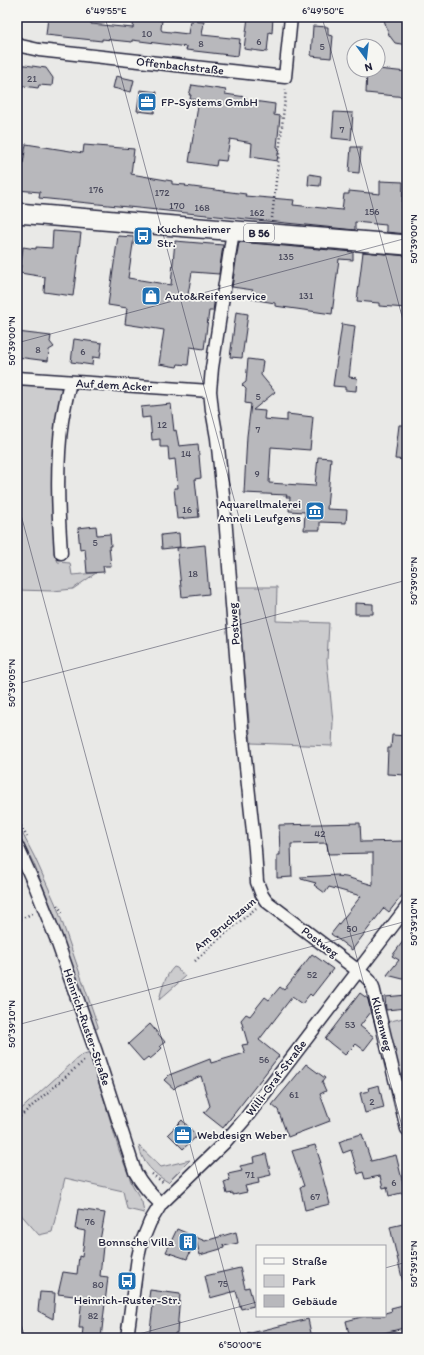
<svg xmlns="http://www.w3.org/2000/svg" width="424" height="1355" font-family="Itim,sans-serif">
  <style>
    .green { fill: #ccccce; stroke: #777784 }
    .building { fill: #b8b8bc; stroke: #22223b }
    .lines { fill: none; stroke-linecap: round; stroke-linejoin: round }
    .minor-casing { stroke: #22223b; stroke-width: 15 }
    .primary-casing { stroke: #22223b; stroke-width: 22 }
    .path { stroke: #22223b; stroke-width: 2.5; stroke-dasharray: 1 3; stroke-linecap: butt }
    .minor { stroke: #f6f6f2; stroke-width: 12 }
    .primary { stroke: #f6f6f2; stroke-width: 19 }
    .ticks { fill: none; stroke: #22223b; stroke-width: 1; stroke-opacity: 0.45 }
    .labels { text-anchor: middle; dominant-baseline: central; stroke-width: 3.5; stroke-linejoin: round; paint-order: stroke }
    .number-label { font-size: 10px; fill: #48485b }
    .shield { fill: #f6f6f2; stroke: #626272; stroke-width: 1 }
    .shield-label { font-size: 11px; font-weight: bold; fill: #22223b }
    .street-label { font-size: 12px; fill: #22223b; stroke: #f6f6f2 }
    .poi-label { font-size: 12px; fill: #22223b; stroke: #f6f6f2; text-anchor: start }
    .neatline { fill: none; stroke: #22223b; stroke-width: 1.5 }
    .ticks-label { font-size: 10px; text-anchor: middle; fill: #22223b }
  </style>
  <rect width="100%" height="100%" fill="#e9e9e7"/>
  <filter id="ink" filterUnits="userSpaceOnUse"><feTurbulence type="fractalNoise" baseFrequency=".025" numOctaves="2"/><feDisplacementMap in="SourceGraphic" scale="8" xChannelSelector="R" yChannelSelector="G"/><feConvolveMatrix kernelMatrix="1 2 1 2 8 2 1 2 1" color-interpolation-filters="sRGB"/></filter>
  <g filter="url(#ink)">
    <path class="green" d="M 17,383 L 59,387 L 62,389 L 63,394 L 54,553 L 58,562 L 70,563 L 72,575 L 96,573 L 73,589 L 53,591 L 17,590 Z
      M 237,587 L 277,587 L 276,621 L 329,623 L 327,661 L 333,722 L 332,746 L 251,743 Z
      M 17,823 L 35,858 L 57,907 L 98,1026 L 98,1028 L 96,1029 L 94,1029 L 56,919 L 34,864 L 17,831 Z
      M 174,967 L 177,968 L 185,977 L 159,1000 C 162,988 165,976 174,967 Z
      M 407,1017 L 407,1105 L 387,1022 Z
      M 90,1052 L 119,1150 L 132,1184 L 142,1202 L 144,1213 L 127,1209 L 123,1191 L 65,1178 L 52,1232 L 39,1235 L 17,1210 L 17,1113 L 81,1055 Z
      M 139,1146 L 161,1167 L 190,1160 L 168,1182 C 154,1174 142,1163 139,1146 Z"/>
    <path class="building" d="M 48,17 L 92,17 L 91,24 L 133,28 L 134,17 L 162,20 L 161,29 L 162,31 L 188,34 L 190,21 L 204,22 L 202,35 L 240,39 L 238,56 L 186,50 L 187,47 L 132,40 L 132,42 L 102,39 L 102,41 L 46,35 Z
      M 248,17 L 273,17 L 272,33 L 269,32 L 267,52 L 244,49 Z
      M 383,17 L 407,17 L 407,45 L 395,43 L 389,35 Z
      M 313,26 L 328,27 L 328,35 L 333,36 L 331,58 L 311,56 Z
      M 18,64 L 46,68 L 53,78 L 52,86 L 39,85 L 38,88 L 17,85 Z
      M 378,69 L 407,72 L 406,97 L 366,93 L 367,70 L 378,70 Z
      M 116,76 L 134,80 L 131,92 L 113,88 Z
      M 192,85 L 226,90 L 225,94 L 246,97 L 246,100 L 275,104 L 274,115 L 280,116 L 277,147 L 279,148 L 277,161 L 251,157 L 252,143 L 230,139 L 226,161 L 217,160 L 216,166 L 189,162 L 199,100 L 190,99 L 191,95 L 189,95 Z
      M 140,90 L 157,92 L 154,113 L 137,111 Z
      M 334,112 L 353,113 L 351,140 L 332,138 Z
      M 26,144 L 83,153 L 84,145 L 134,149 L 131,174 L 172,181 L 172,184 L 186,185 L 185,186 L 246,194 L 245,196 L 294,200 L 293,205 L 342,210 L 344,194 L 349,194 L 349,191 L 380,194 L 380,181 L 403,182 L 402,211 L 407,211 L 407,234 L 386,232 L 386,225 L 355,222 L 355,230 L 39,198 L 40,192 L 17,190 L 17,163 L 23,164 Z
      M 351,147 L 361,147 L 359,173 L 349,172 Z
      M 309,174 L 321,176 L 320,186 L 308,185 Z
      M 53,231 L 81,233 L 73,296 L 44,292 L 45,277 L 20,273 L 23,247 L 36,249 L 36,247 L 52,248 Z
      M 118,236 L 134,237 L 128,278 L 171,285 L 175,241 L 223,245 L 219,274 L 192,272 L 188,294 L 215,297 L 213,311 L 209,311 L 204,349 L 190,347 L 188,365 L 178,364 L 177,367 L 159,364 L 164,330 L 125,324 L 127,308 L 108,305 Z
      M 239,242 L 353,252 L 353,260 L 339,259 L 332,314 L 275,306 L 275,303 L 251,299 L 253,290 L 232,287 Z
      M 363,252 L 407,256 L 407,308 L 379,306 L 379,303 L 357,301 Z
      M 236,312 L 248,314 L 242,358 L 230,357 Z
      M 342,324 L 355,326 L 349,377 L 357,378 L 356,391 L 345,390 L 345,387 L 333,386 Z
      M 17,332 L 51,336 L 50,342 L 54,347 L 49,350 L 48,361 L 17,357 Z
      M 74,339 L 102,343 L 100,358 L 93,357 L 92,365 L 71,362 Z
      M 248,359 L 263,361 L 261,375 L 275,392 L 253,410 L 265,411 L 264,419 L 287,421 L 287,414 L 313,417 L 310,450 L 271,447 L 269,483 L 315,486 L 318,457 L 331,458 L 327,509 L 347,510 L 346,523 L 320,522 L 320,530 L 304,530 L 305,512 L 289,511 L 290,497 L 286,497 L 287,495 L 244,493 L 247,436 L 251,404 L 245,403 L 246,389 L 242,385 L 246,382 Z
      M 171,404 L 174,431 L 176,430 L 179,446 L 198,444 L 201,478 L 195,479 L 199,517 L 177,519 L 174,488 L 178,488 L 175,459 L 169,460 L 168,447 L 160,447 L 160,439 L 152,440 L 150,417 L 142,418 L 141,407 Z
      M 399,425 L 407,425 L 407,460 L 395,459 Z
      M 96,526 L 97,535 L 110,534 L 111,546 L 109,546 L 111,566 L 103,566 L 104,572 L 87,573 L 85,549 L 80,550 L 78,528 Z
      M 179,533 L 180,547 L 162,549 L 161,535 Z
      M 205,545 L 209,594 L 182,597 L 177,548 Z
      M 355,603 L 373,604 L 373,614 L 355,614 Z
      M 392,735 L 407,736 L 407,775 L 387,774 L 388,748 L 391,748 Z
      M 360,823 L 361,842 L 407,841 L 407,889 L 389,912 L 384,908 L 352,950 L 331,934 L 361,896 L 329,887 L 325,893 L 314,885 L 316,883 L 301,879 L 301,877 L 338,875 L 337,876 L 346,877 L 373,885 L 373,853 L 328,854 L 327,843 L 291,844 L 292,877 L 277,878 L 277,855 L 280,855 L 279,825 Z
      M 407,936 L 407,980 L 387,975 L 399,960 L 392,956 Z
      M 312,954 L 333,969 L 312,996 L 310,994 L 302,1004 L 292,997 L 259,1040 L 279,1056 L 223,1128 L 204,1113 L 210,1106 L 201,1076 L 177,1086 L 174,1089 L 164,1080 L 169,1075 L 210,1059 L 211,1063 L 245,1053 L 242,1045 L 248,1044 L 241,1020 L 246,1014 L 250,1016 L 265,997 L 269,1000 L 280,987 L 284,990 Z
      M 360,993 L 368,999 L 371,1012 L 360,1026 L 374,1037 L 364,1050 L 356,1044 L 345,1055 L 325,1039 Z
      M 407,995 L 407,1008 L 386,1010 L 385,997 Z
      M 150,1024 L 165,1042 L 160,1046 L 162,1048 L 156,1054 L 150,1059 L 148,1057 L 143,1061 L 128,1044 Z
      M 306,1064 L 325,1078 L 322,1082 L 326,1091 L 320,1094 L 330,1121 L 288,1137 L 278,1110 L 272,1105 Z
      M 379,1085 L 384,1108 L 365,1113 L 360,1093 L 369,1091 L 368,1088 Z
      M 182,1120 L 197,1136 L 183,1149 L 168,1134 Z
      M 362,1134 L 371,1161 L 396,1155 L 405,1192 L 389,1196 L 387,1187 L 383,1188 L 380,1176 L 365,1179 L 363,1172 L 358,1174 L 351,1150 L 343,1153 L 339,1142 L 346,1139 L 346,1138 Z
      M 315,1145 L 321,1163 L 319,1163 L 330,1204 L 305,1210 L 300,1187 L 304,1186 L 292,1151 Z
      M 266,1154 L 271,1175 L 258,1178 L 259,1183 L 245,1186 L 247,1192 L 233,1195 L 233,1193 L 227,1194 L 224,1182 L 230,1180 L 228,1174 L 242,1171 L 240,1166 L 254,1163 L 253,1157 Z
      M 78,1209 L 105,1213 L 99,1246 L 103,1246 L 100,1276 L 108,1277 L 101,1338 L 82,1338 L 83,1328 L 79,1328 L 82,1297 L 58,1294 L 63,1272 L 77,1274 L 79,1256 L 82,1257 L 85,1231 L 75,1229 Z
      M 407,1223 L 407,1281 L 403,1282 L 390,1227 Z
      M 177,1229 L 205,1241 L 236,1232 L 238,1243 L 224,1246 L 223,1244 L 224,1248 L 200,1255 L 196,1240 L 187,1259 L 166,1252 Z
      M 240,1268 L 245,1288 L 249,1287 L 254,1306 L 241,1309 L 236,1291 L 210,1298 L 205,1276 Z
      M 150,1290 L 180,1294 L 177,1333 L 175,1333 L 174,1338 L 149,1338 L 153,1305 L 148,1304 Z
      M 40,1292 L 55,1293 L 53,1319 L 38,1311 Z
      M 407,1304 L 407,1327 L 369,1337 L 368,1335 L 357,1338 L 350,1338 L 346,1321 L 365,1316 L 385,1316 L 385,1313 L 392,1311 L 391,1308 Z
      M 308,1319 L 312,1338 L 247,1338 L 247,1334 Z"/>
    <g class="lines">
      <defs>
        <path id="minor" d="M 17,44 L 21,46 L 39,50 L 285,77 L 291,17
          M 233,231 L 212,368 L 210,391 L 212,410 L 217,438 L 224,504 L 242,730 L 255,850 L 257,882 L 262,895 L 266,901 L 365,976 L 370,981 L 373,987 L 376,1000 L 407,1129
          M 17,378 L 210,391
          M 61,553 C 58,509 56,465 62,421 C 64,408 67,395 70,382
          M 17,846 L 36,888 L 56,938 L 96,1052 L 135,1172 C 142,1185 150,1194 161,1204
          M 127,1338 L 138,1257 L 141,1244 L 150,1222 L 161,1204 L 224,1143 L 245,1119 L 407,907"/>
        <path id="primary" d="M 17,213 L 407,245"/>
      </defs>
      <use href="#minor" class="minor-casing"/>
      <use href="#primary" class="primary-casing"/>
      <path class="path" d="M 272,218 L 286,89
        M 17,819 L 27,837
        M 58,905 L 63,915
        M 17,921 L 33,913
        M 195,961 L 219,939 L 256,908
        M 17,1119 L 86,1059
        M 152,1174 L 164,1183"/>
      <use href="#minor" class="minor"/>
      <use href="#primary" class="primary"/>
    </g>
  </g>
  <path class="ticks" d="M 105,17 L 407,1145M 322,17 L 407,335M 17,343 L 407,238M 17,500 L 242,1338M 17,684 L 407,580M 17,1025 L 407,921M 385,1268 L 407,1262M 17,1309 L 25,1338M 124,1338 L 257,1302"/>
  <defs>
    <symbol id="office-square" viewBox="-11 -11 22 22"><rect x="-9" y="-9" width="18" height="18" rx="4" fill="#1f6fb2" stroke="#f6f6f2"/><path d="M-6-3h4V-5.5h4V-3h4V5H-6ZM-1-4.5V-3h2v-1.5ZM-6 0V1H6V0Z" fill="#fff"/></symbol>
    <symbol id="bus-square" viewBox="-11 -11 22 22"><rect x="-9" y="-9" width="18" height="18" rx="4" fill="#1f6fb2" stroke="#f6f6f2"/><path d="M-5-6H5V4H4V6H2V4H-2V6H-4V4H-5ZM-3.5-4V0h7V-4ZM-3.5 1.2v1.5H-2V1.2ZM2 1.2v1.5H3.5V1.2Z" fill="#fff"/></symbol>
    <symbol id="shop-square" viewBox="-11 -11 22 22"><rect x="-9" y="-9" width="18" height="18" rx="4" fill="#1f6fb2" stroke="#f6f6f2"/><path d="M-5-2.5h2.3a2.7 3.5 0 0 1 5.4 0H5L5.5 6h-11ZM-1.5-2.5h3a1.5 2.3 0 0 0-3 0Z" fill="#fff"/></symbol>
    <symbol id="museum-square" viewBox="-11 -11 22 22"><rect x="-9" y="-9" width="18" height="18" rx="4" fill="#1f6fb2" stroke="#f6f6f2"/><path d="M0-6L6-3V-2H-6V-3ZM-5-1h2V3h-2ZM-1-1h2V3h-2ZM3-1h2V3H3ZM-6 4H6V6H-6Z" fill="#fff"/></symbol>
    <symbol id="building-square" viewBox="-11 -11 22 22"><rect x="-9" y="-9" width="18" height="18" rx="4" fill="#1f6fb2" stroke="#f6f6f2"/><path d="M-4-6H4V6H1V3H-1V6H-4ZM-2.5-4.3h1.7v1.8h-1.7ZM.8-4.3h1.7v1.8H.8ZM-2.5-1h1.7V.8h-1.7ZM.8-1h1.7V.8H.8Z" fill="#fff"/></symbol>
  </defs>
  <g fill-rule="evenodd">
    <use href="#office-square" x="136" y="91" width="22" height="22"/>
    <use href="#bus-square" x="132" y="225" width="22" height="22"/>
    <use href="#shop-square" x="140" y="285" width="22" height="22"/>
    <use href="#museum-square" x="304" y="500" width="22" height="22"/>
    <use href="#office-square" x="172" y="1124" width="22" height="22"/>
    <use href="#building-square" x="177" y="1231" width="22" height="22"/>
    <use href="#bus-square" x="116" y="1270" width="22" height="22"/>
  </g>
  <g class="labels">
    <g class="number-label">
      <text x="147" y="33">10</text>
      <text x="259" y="41">6</text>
      <text x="201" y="43">8</text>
      <text x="322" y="46">5</text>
      <text x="32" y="78">21</text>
      <text x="342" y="129">7</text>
      <text x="96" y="189">176</text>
      <text x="162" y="192">172</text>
      <text x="177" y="205">170</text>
      <text x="202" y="207">168</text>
      <text x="372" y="211">156</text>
      <text x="257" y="212">162</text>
      <text x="286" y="256">135</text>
      <text x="306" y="295">131</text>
      <text x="38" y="349">8</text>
      <text x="83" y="351">6</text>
      <text x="258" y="396">5</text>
      <text x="162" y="424">12</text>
      <text x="258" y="429">7</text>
      <text x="186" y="453">14</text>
      <text x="257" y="473">9</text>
      <text x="187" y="509">16</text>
      <text x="95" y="542">5</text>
      <text x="193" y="573">18</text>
      <text x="320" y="833">42</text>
      <text x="352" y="928">50</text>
      <text x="312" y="974">52</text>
      <text x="350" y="1024">53</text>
      <text x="264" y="1059">56</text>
      <text x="294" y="1094">61</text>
      <text x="372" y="1101">2</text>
      <text x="250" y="1174">71</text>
      <text x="394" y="1182">6</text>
      <text x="315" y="1196">67</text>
      <text x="90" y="1221">76</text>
      <text x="223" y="1283">75</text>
      <text x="98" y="1284">80</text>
      <text x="93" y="1315">82</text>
    </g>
    <rect class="shield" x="244" y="224" width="30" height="18" rx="3"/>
    <g class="shield-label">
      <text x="259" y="233">B 56</text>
    </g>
    <g class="street-label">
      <text transform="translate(180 66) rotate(6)">Offenbachstraße</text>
      <text transform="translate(114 385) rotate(3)">Auf dem Acker</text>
      <text transform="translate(234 624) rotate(-95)">Postweg</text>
      <text transform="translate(225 924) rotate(-40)">Am Bruchzaun</text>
      <text transform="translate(320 942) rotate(37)">Postweg</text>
      <text transform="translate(382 1024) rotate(76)">Klusenweg</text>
      <text transform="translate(87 1027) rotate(71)">Heinrich-Ruster-Straße</text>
      <text transform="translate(276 1078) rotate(-53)">Willi-Graf-Straße</text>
    </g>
    <g class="poi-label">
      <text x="161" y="102">FP-Systems GmbH</text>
      <text x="157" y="229">Kuchenheimer<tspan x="157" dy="14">Str.</tspan></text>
      <text x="165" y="296">Auto&amp;Reifenservice</text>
      <text x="301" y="504" text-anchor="end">Aquarellmalerei<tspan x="301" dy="14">Anneli Leufgens</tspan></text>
      <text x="197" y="1135">Webdesign Weber</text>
      <text x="174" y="1242" text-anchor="end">Bonnsche Villa</text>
      <text x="127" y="1300" text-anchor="middle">Heinrich-Ruster-Str.</text>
    </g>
  </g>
  <rect width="424" height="1355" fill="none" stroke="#f6f6f2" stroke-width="44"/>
  <rect x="256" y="1245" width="130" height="72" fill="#f6f6f2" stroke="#a1a1a9"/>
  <rect x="264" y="1258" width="20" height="6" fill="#f6f6f2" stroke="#a1a1a9"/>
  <text x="292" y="1265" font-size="12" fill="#22223b">Straße</text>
  <rect x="264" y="1275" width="20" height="12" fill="#ccccce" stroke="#a1a1a9"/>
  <text x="292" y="1285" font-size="12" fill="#22223b">Park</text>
  <rect x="264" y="1295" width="20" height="12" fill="#b8b8bc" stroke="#a1a1a9"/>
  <text x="292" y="1305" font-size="12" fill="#22223b">Gebäude</text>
  <g transform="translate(366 58) rotate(165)"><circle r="19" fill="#f6f6f2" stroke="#a1a1a9"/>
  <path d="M0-3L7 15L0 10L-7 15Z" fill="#1f6fb2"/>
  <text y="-6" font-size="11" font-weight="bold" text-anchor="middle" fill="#22223b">N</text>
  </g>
  <rect x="22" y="22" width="380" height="1311" class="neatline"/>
  <g class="ticks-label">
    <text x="106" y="14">6°49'55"E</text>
    <text x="323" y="14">6°49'50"E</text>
    <text transform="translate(413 239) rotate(-90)" y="4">50°39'00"N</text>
    <text transform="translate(11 341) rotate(-90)" y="4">50°39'00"N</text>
    <text transform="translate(413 581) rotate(-90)" y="4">50°39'05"N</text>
    <text transform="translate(11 683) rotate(-90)" y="4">50°39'05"N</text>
    <text transform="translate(413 922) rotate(-90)" y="4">50°39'10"N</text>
    <text transform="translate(11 1024) rotate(-90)" y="4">50°39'10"N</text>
    <text transform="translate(413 1264) rotate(-90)" y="4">50°39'15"N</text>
    <text x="240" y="1348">6°50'00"E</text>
  </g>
</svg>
